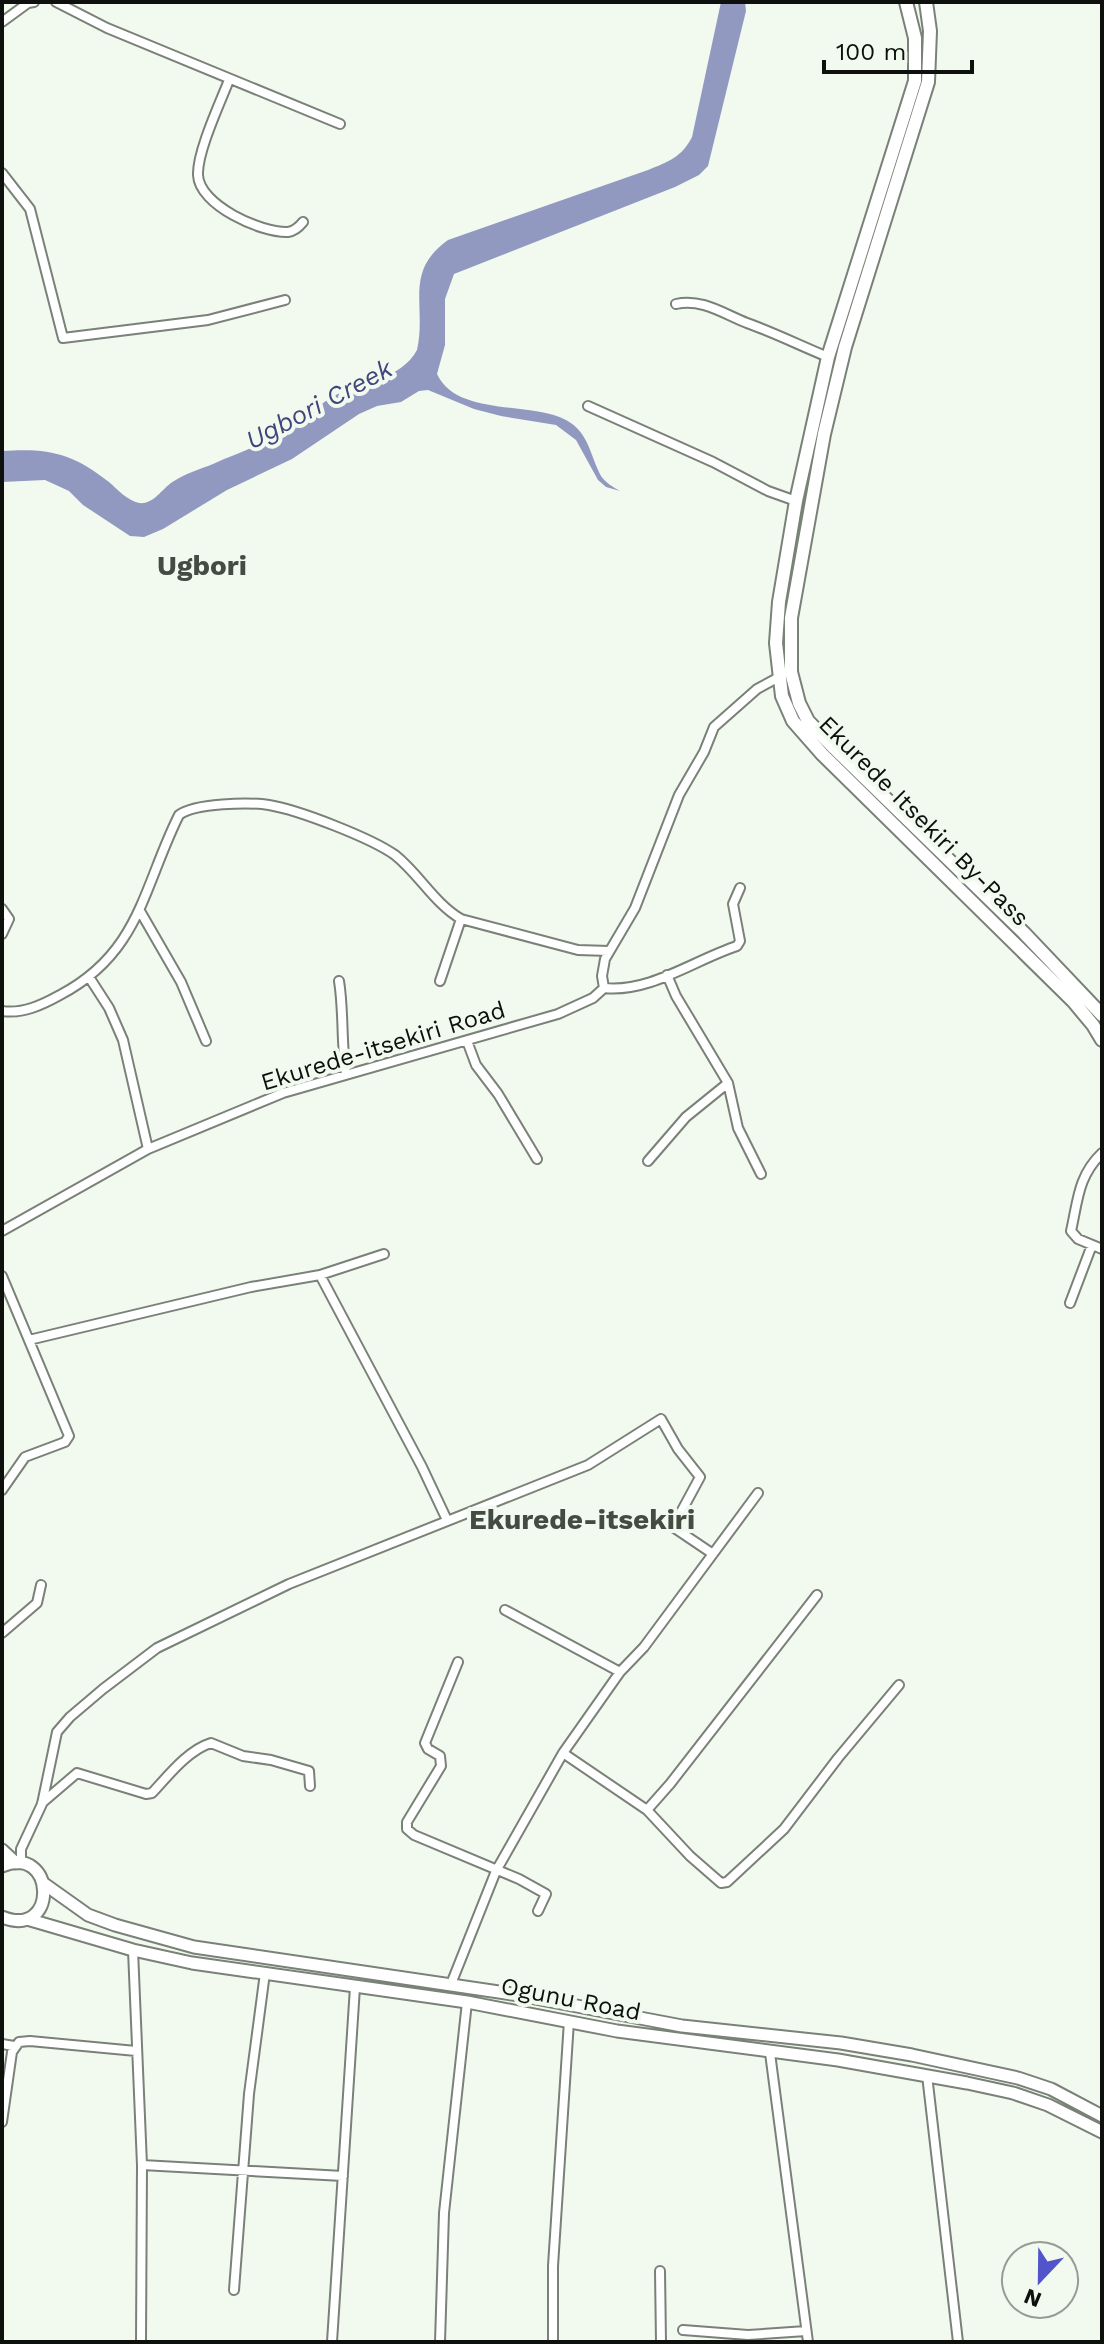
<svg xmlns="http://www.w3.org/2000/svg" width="1104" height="2344" font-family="'Work Sans',sans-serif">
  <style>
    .water { fill: #9299c1 }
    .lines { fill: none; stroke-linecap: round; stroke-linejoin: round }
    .minor-casing { stroke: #7a8178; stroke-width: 12 }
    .secondary-casing { stroke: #7a8178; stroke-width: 15 }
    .primary-casing { stroke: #7a8178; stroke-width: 16 }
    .minor { stroke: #fff; stroke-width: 8 }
    .secondary { stroke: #fff; stroke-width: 11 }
    .primary { stroke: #fff; stroke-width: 12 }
    .labels { text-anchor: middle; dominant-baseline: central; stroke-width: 8; stroke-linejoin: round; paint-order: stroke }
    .street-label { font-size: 24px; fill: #0d100c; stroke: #f2faef }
    .water-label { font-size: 26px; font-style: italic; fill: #40457b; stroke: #f2faef }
    .quarter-label { font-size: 28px; font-weight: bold; fill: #454b43; stroke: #f2faef }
  </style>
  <rect width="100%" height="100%" fill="#f2faef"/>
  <path class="water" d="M 721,2 L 745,2 L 746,11 L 708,166 L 699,175 L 675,187 L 454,274 L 445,299 L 445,345 L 437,374 C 457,417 531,401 566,420 C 589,432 590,456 601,476 C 606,483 613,487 620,491 L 606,487 L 598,480 L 576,440 L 556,425 L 501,416 L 474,409 L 428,390 L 419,391 L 401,402 L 377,406 L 359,414 L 292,459 L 227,490 L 163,529 L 144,537 L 130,536 L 83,505 L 69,491 L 45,480 L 2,482 L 2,451 C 49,448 72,453 109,482 C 117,489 128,501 139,503 C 154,505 163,487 174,481 C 185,474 200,469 213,464 C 233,455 255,448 274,437 C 295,426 313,408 334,396 C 361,381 401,380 417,350 C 427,306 403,272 448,240 L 648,170 C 668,162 682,157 692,137 Z"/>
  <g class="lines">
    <defs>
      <path id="minor" d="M 56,2 L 107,28 L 340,124
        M 2,22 L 28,3 L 34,2
        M 229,80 C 220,103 197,152 198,175 C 199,205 261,233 288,232 C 295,231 299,227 303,222
        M 2,173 L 30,209 L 63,338 L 208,320 L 285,300
        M 676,304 C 702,298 724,314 747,323 C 775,333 801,346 828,357
        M 588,406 L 713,462 L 768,491 L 796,501
        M 2,909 L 9,919 L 2,934
        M 140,911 L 181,982 L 206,1041
        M 667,975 L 676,996 L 728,1083 L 738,1128 L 761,1174
        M 89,977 L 109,1008 L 123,1040 L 148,1149
        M 339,981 C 344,1012 341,1043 346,1074
        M 440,981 L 461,919
        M 604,988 L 602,976 L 605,959 L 635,908 L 679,795 L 704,752 L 714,727 L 757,689 L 781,676
        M 604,988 C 650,993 694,960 737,946 L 740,941 L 733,904 L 740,888
        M 2,1011 C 23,1014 42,1005 60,995 C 140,953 143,887 179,815 C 194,803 250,802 269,805 C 299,810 371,838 395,855 C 419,874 434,903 461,919 L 578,950 L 609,951
        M 467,1041 L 476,1065 L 498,1094 L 537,1159
        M 1102,1153 C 1078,1176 1078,1200 1071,1231 L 1078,1239 L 1102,1249
        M 648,1161 L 686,1117 L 728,1083
        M 2,1231 L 148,1149 L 283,1093 L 558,1014 L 593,998 L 604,988
        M 320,1275 L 422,1467 L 447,1520
        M 2,1276 L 69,1436 L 65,1442 L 25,1457 L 2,1490
        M 1070,1303 L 1092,1245
        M 29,1340 L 251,1287 L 320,1275 L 384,1254
        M 505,1610 L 620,1672
        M 2,1633 L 37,1603 L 41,1585
        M 458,1662 L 425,1743 L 428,1749 L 440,1756 L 441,1766 L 407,1822 L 407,1829 L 414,1835 L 519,1879 L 546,1894 L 538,1911
        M 563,1753 L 647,1810 L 690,1856 L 721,1883 L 727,1882 L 784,1829 L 838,1758 L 899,1685
        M 42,1803 L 77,1773 L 146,1794 L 152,1793 C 168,1776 188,1750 211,1743 L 243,1756 L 271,1760 L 309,1771 L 310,1786
        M 647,1810 L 670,1784 L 817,1595
        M 21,1863 L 21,1849 L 42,1804 L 57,1732 L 70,1717 L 103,1689 L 157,1648 L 289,1584 L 588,1465 L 661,1419 L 678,1449 L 700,1477 L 673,1527 L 713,1554
        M 133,1950 L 142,2165 L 141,2342
        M 451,1984 L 496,1871 L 563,1753 L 620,1672 L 644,1647 L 758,1493
        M 2,2044 L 14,2046
        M 770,2053 L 808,2342
        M 927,2075 L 958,2342
        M 2,2122 L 12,2052 L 19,2042 L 30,2041 L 136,2051
        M 142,2165 L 343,2176
        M 660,2271 L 661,2342
        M 234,2290 L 249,2094 L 265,1973
        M 683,2330 L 748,2335 L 806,2331
        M 332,2342 L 355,1987
        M 440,2342 L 444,2213 L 467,2002
        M 553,2342 L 553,2266 L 569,2021"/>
      <path id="secondary" d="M 2,1850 L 16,1863
        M 2,1866 C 56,1843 59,1940 2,1917
        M 43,1883 L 88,1915 L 115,1925 L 194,1947 L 519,1995 L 682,2026 L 841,2043 L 912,2055 L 1018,2078 L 1051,2089 L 1102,2116
        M 27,1919 L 133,1950 L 192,1963 L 467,2002 L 617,2031 L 838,2060 L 967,2083 L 1013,2093 L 1048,2105 L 1102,2132"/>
      <path id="primary" d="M 906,2 L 915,38 L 915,81 L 828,357 L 796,501 L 779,602 L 776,643 L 782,696 L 793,721 L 822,754 L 1073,1001 L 1093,1025 L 1102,1040
        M 926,2 L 930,31 L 928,82 L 845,347 L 824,434 L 791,618 L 791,672 L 799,703 L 808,721 L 834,748 L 1024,933 L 1102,1015"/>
    </defs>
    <use href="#minor" class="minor-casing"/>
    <use href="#secondary" class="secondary-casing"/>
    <use href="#primary" class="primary-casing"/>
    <use href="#minor" class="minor"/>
    <use href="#secondary" class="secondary"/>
    <use href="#primary" class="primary"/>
  </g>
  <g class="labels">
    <g class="street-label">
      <text transform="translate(924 821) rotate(45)">Ekurede Itsekiri By-Pass</text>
      <text transform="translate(383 1046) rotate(-17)">Ekurede-itsekiri Road</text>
      <text transform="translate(571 1999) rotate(11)">Ogunu Road</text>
    </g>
    <g class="water-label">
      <text transform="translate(319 404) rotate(-28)">Ugbori Creek</text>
    </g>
    <g class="quarter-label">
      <text x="202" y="565">Ugbori</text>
      <text x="582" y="1519">Ekurede-itsekiri</text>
    </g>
  </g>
  <rect width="1104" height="2344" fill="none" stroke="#0d100c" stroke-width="8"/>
  <g transform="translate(1040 2280) rotate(202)"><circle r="38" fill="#f2faef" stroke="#969c94" stroke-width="2"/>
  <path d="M0-6L14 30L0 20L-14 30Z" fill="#5154cb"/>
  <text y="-12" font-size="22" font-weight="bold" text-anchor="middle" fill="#0d100c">N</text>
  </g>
  <path d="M824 60v12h148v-12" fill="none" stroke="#0d100c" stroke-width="4"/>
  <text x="836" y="60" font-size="24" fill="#0d100c" stroke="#f2faef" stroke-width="6" paint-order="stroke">100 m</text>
</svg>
